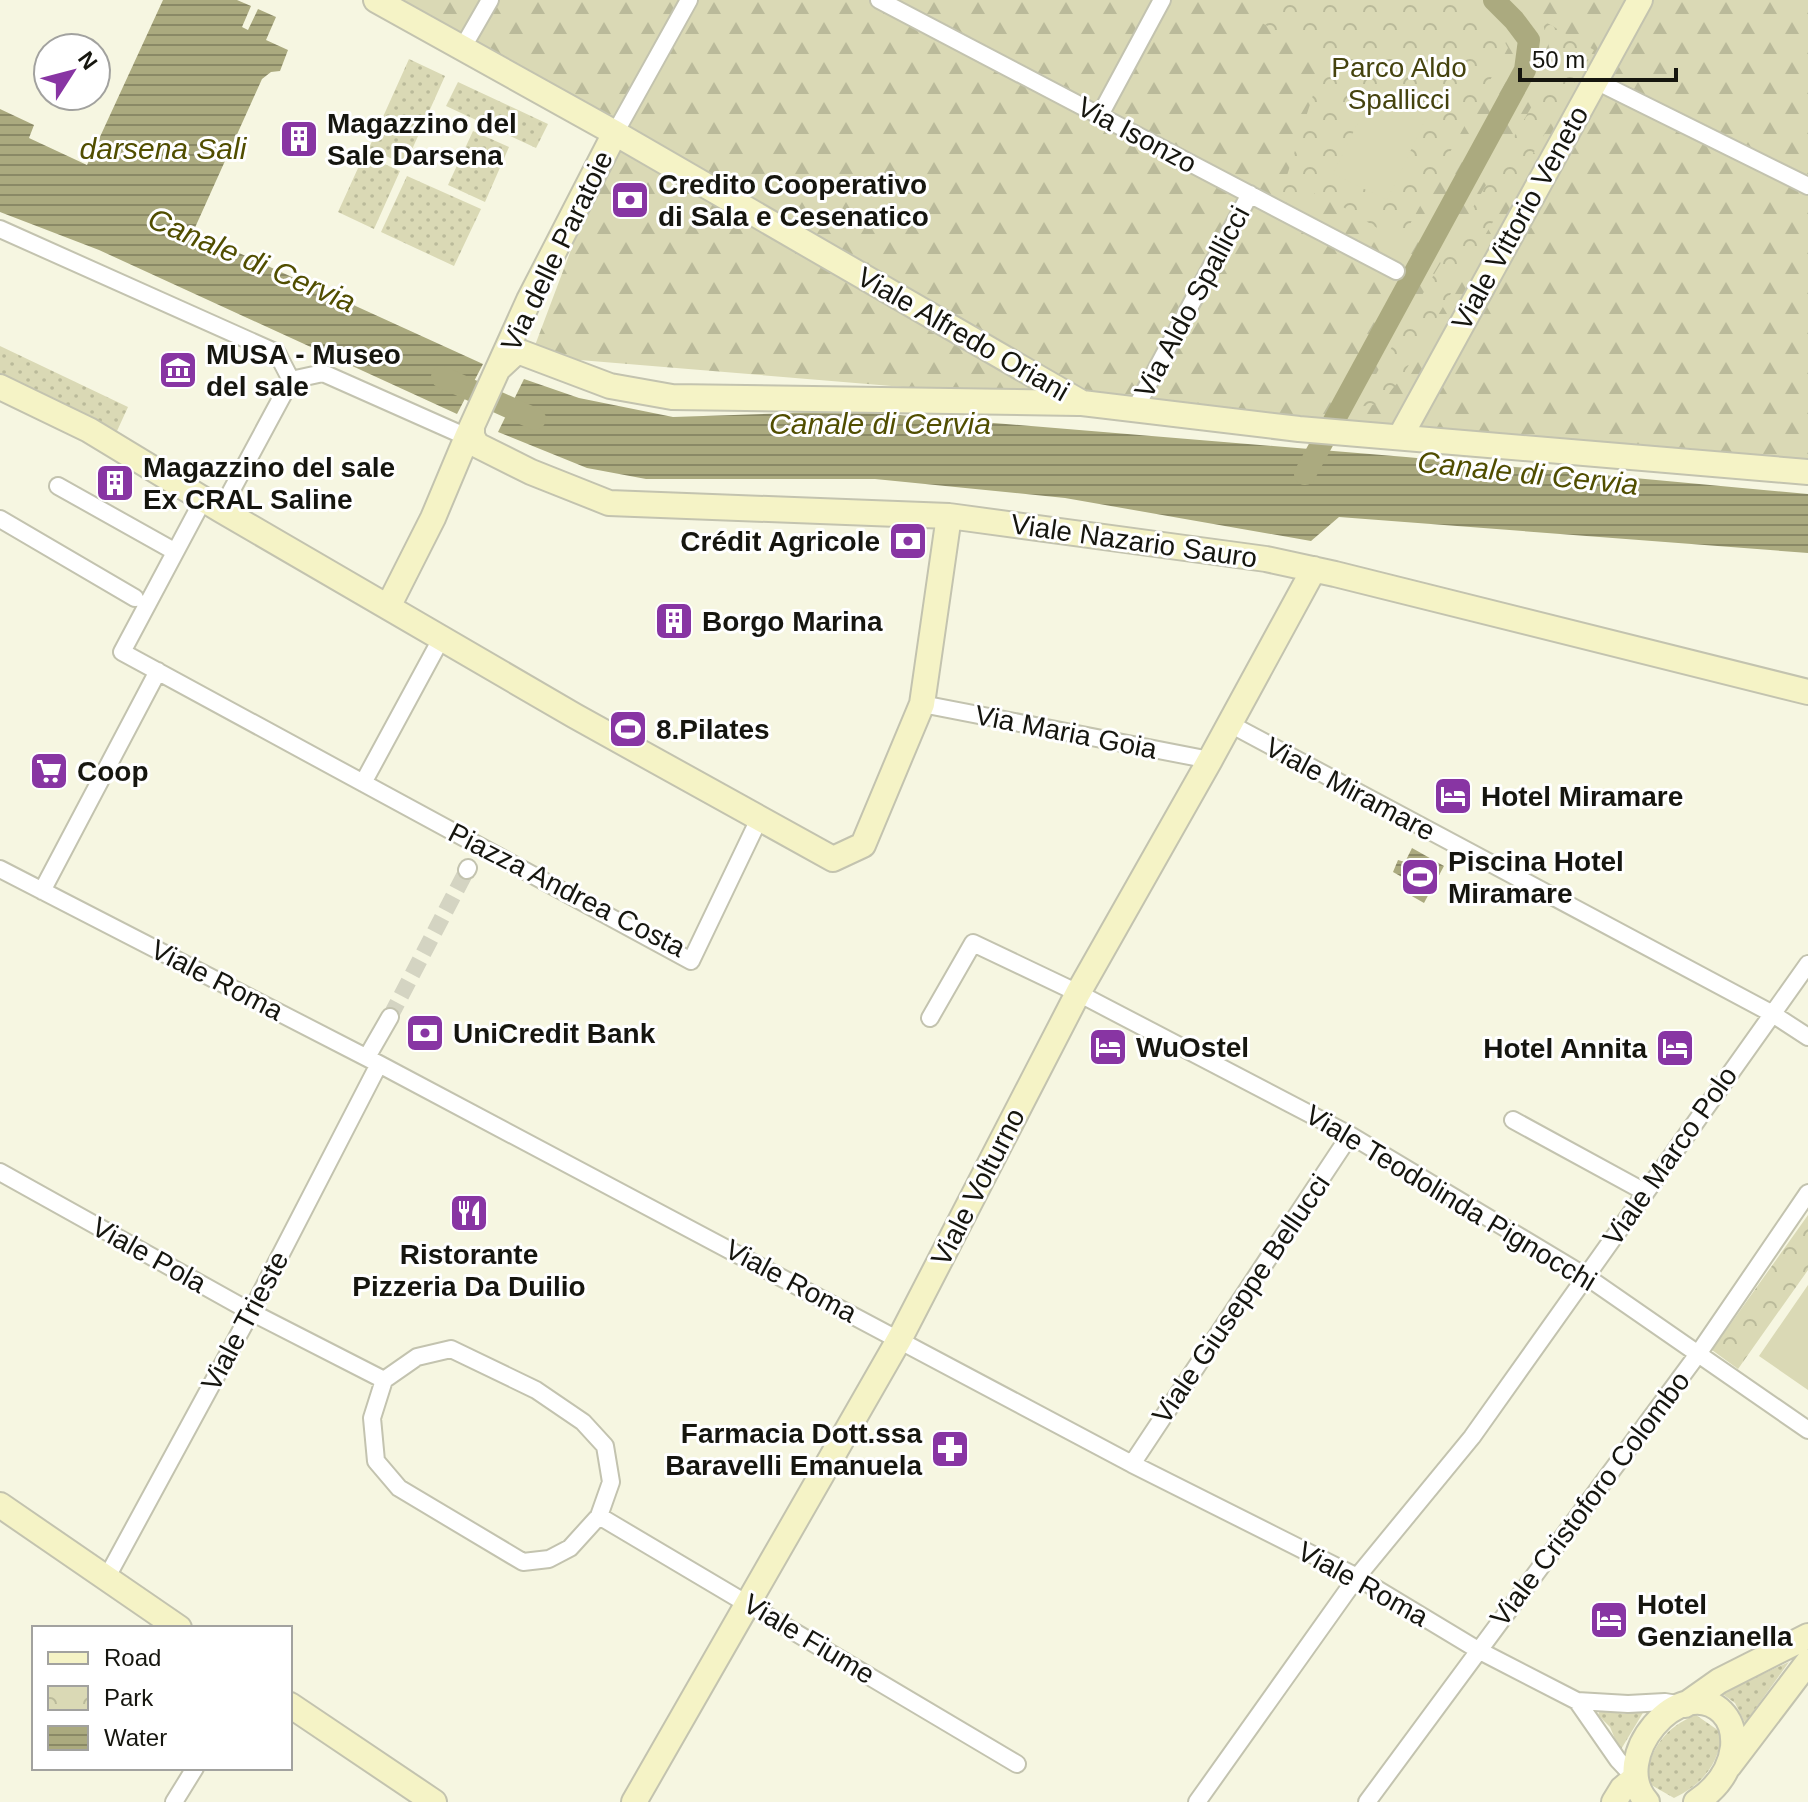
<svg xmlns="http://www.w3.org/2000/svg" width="1808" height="1802" font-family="Arial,sans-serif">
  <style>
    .forest { fill: url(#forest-firs) }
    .park { fill: url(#park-crowns) }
    .garden { fill: url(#garden-dots) }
    .pitch { fill: #dad9b5 }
    .water { fill: url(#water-rules) }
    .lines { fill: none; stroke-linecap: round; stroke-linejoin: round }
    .canal { stroke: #abaa7f; stroke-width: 22 }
    .street-tunnel { stroke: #d4d4c2; stroke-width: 16; stroke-dasharray: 16 8; stroke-linecap: butt }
    .street-casing { stroke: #c3c3af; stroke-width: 20 }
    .secondary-casing { stroke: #c3c3af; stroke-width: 28 }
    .street { stroke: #fff; stroke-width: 16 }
    .secondary { stroke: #f5f3c6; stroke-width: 24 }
    .labels { text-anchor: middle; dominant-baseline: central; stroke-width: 6; stroke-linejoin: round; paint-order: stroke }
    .park-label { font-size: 28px; fill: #45430e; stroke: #fff }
    .poi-label { font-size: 28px; font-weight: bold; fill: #16160f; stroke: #fff; text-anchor: start }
    .street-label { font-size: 28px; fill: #16160f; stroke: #fff }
    .water-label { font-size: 30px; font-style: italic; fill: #514e00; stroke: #fff }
  </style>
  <defs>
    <pattern id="forest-firs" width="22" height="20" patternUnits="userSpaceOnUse" patternTransform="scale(2)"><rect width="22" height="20" fill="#dad9b5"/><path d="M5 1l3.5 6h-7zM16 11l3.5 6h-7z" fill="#baba9a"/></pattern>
    <pattern id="park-crowns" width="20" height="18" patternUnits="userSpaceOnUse" patternTransform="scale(2)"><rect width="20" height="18" fill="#dad9b5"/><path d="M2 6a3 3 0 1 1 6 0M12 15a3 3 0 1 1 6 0" fill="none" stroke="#baba9a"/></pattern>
    <pattern id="garden-dots" width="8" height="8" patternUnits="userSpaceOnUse" patternTransform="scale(2)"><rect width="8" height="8" fill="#dad9b5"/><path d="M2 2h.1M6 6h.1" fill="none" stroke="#baba9a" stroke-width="1.8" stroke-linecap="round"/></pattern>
    <pattern id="water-rules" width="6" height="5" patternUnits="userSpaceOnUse" patternTransform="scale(2)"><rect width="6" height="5" fill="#abaa7f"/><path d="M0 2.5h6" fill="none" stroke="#8a8966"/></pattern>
  </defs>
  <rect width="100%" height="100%" fill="#f6f6e1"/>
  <path class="forest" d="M 369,0 L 1808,0 L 1808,462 L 531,356 L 615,133 Z"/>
  <path class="park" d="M 1273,0 L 1463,0 L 1502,37 L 1508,48 L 1400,242 L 1317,191 L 1301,207 L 1281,194 L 1325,58 L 1262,23 Z
    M 1542,20 L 1594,50 L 1400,380 L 1379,404 L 1357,407 L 1543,87 L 1551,54 Z
    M 1808,1215 L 1808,1270 L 1738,1369 L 1712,1350 Z"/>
  <path class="garden" d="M 409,59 L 445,76 L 405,165 L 369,148 Z
    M 458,82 L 548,124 L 536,148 L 446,106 Z
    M 473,131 L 509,147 L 485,202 L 448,185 Z
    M 364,155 L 400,171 L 374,229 L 338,212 Z
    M 407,176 L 481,209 L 454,266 L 381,232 Z
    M 0,346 L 128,407 L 117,431 L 0,376 Z
    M 1789,1662 L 1745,1723 L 1735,1703 L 1721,1693 Z
    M 1600,1710 L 1625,1714 L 1644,1711 L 1620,1751 L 1610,1727 L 1598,1715 Z
    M 1696,1715 L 1722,1733 C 1719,1764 1702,1785 1674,1798 L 1646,1782 C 1648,1751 1666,1726 1696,1715 Z"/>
  <path class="pitch" d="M 1376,85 L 1430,110 L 1387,200 L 1333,174 Z
    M 1808,1285 L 1808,1390 L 1759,1356 Z"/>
  <path class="water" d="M 163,0 L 237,0 L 251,6 L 242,27 L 248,30 L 258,9 L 276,17 L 266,40 L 288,50 L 280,71 L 271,72 L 262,79 L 193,232 L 483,364 L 457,414 L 99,250 L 0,212 L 0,109 L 34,125 L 29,138 L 87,165 Z
    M 524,379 L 579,398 L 673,417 L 848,411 L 1406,457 L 1808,494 L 1808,553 L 1339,517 L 1311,541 L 1065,498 L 875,479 L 646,479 L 587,468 L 498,432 Z
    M 1412,848 L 1444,866 L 1424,903 L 1403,891 L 1409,881 L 1393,872 L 1398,860 L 1405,862 Z"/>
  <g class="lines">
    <path class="canal" d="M 442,377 L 535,419
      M 1305,474 L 1525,70 L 1529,40 L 1514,20 L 1494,0"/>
    <path class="street-tunnel" d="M 390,1017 L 467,870"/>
    <defs>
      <path id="street" d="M 879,0 L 1396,271
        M 463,47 L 490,0
        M 1596,81 L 1808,186
        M 1100,115 L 1162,0
        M 615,133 L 689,0
        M 0,229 L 277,353 L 291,380
        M 291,380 L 323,373 L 467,437
        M 1134,411 L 1250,194
        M 58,486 L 174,551
        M 203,500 L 122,652 L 691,961 L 760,817
        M 221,510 L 291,380
        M 0,519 L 135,598
        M 922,704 L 1210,760
        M 1230,724 L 1771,1013 L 1808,1037
        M 363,783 L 441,639
        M 0,869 L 379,1064 L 1132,1464 L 1357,1577 L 1478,1650 L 1577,1701 L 1628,1704 L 1665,1702 L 1683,1705
        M 467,870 L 468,868
        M 42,891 L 158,671
        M 930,1018 L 973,943 L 1078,993 L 1350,1135 L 1587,1277 L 1808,1430
        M 367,1057 L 390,1017
        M 1513,1120 L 1645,1192
        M 0,1172 L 251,1312 L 384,1380
        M 451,1349 L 536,1390 L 583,1422 L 605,1446 L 611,1482 L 599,1516 L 570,1548 L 549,1559 L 523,1562 L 399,1488 L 376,1461 L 372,1418 L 384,1380 L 417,1357 Z
        M 1132,1464 L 1350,1135
        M 599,1516 L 1017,1764
        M 107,1577 L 251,1312 L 379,1064
        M 1577,1701 L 1618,1760 L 1635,1778
        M 174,1802 L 195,1768
        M 1197,1802 L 1357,1577 L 1472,1437 L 1808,964
        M 1367,1802 L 1698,1354 L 1808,1193"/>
      <path id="secondary" d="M 376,0 L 615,133 L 1082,403 L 1299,429 L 1808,472
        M 498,369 L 513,355 L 520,352 L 610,386 L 672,397 L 1078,403
        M 0,387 L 89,430 L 221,510 L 575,716 L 833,859 L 863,845 L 922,704 L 949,516
        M 472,426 L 472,436 L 477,445 L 531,472 L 609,503 L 949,516 L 1266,559 L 1335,574 L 1808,692
        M 1400,437 L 1640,0
        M 388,607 L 433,518 L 467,437 L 529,300 L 615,133
        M 0,1505 L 179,1628
        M 290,1705 L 434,1802
        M 1685,1705 L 1719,1681 L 1808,1636
        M 1729,1766 L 1808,1662
        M 634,1802 L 900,1338 L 1078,993 L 1210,760 L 1314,569
        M 1614,1802 L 1622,1789 L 1635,1778
        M 1647,1802 C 1607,1758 1681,1672 1722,1712 C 1732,1722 1734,1735 1733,1747 C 1730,1771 1716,1789 1696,1802"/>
    </defs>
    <use href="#street" class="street-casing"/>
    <use href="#secondary" class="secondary-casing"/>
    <use href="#street" class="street"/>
    <use href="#secondary" class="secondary"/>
  </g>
  <defs>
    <symbol id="building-square" viewBox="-11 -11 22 22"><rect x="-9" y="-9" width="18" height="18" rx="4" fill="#8835a3" stroke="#fff"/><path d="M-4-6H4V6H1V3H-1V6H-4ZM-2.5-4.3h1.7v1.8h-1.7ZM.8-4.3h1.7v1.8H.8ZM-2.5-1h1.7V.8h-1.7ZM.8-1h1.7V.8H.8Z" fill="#fff"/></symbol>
    <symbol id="bank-square" viewBox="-11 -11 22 22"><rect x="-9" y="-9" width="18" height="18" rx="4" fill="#8835a3" stroke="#fff"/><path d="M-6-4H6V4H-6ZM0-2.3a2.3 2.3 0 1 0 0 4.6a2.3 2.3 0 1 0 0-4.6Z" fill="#fff"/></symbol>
    <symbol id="museum-square" viewBox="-11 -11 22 22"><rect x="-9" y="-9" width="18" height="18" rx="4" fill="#8835a3" stroke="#fff"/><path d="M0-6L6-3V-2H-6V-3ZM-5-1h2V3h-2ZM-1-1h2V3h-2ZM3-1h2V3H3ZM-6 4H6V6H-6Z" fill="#fff"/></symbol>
    <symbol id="stadium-square" viewBox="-11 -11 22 22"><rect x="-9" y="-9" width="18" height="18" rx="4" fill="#8835a3" stroke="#fff"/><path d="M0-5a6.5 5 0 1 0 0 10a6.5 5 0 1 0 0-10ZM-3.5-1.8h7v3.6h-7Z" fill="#fff"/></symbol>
    <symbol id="supermarket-square" viewBox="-11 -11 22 22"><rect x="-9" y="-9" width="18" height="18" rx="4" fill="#8835a3" stroke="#fff"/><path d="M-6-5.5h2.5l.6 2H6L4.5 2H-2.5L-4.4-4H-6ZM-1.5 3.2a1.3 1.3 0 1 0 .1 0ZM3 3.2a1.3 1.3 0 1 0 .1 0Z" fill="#fff"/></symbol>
    <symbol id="hotel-square" viewBox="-11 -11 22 22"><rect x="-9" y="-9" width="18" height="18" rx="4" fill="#8835a3" stroke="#fff"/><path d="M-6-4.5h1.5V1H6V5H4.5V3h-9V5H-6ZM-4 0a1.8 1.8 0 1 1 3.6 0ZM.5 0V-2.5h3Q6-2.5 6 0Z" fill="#fff"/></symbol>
    <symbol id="restaurant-square" viewBox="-11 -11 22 22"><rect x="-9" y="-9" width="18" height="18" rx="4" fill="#8835a3" stroke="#fff"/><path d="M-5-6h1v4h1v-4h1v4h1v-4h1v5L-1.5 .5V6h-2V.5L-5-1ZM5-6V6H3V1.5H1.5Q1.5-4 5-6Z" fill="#fff"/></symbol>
    <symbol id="pharmacy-square" viewBox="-11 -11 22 22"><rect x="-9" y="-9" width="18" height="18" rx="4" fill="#8835a3" stroke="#fff"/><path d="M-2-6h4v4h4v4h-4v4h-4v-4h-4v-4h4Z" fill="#fff"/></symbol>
  </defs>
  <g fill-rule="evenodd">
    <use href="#building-square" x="277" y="117" width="44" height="44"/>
    <use href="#bank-square" x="608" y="178" width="44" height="44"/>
    <use href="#museum-square" x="156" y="348" width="44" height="44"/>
    <use href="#building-square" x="93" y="461" width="44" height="44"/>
    <use href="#bank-square" x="886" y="519" width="44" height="44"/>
    <use href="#building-square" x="652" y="599" width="44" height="44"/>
    <use href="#stadium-square" x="606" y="707" width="44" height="44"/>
    <use href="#supermarket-square" x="27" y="749" width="44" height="44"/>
    <use href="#hotel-square" x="1431" y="774" width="44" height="44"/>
    <use href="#stadium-square" x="1398" y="855" width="44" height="44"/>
    <use href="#bank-square" x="403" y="1011" width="44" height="44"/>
    <use href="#hotel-square" x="1086" y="1025" width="44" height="44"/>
    <use href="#hotel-square" x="1653" y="1026" width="44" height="44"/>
    <use href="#restaurant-square" x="447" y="1191" width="44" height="44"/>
    <use href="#pharmacy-square" x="928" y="1427" width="44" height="44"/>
    <use href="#hotel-square" x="1587" y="1598" width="44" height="44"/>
  </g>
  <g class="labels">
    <g class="park-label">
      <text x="1399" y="67">Parco Aldo<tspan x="1399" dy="32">Spallicci</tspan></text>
    </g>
    <g class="poi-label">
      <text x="327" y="123">Magazzino del<tspan x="327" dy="32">Sale Darsena</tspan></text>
      <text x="658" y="184">Credito Cooperativo<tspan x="658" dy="32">di Sala e Cesenatico</tspan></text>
      <text x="206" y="354">MUSA - Museo<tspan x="206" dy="32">del sale</tspan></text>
      <text x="143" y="467">Magazzino del sale<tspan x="143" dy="32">Ex CRAL Saline</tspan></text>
      <text x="880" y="541" text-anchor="end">Crédit Agricole</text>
      <text x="702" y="621">Borgo Marina</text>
      <text x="656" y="729">8.Pilates</text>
      <text x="77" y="771">Coop</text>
      <text x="1481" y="796">Hotel Miramare</text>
      <text x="1448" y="861">Piscina Hotel<tspan x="1448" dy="32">Miramare</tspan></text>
      <text x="453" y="1033">UniCredit Bank</text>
      <text x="1136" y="1047">WuOstel</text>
      <text x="1647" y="1048" text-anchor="end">Hotel Annita</text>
      <text x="469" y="1254" text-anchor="middle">Ristorante<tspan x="469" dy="32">Pizzeria Da Duilio</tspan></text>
      <text x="922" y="1433" text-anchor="end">Farmacia Dott.ssa<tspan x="922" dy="32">Baravelli Emanuela</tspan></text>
      <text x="1637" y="1604">Hotel<tspan x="1637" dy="32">Genzianella</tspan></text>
    </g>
    <g class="street-label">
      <text transform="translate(1137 135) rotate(28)">Via Isonzo</text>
      <text transform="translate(1520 218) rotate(-61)">Viale Vittorio Veneto</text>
      <text transform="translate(557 251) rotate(-64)">Via delle Paratoie</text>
      <text transform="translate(1192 302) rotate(-62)">Via Aldo Spallicci</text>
      <text transform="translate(963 334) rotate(30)">Viale Alfredo Oriani</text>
      <text transform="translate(1134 541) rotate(8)">Viale Nazario Sauro</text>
      <text transform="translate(1066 732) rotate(11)">Via Maria Goia</text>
      <text transform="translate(1350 789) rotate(28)">Viale Miramare</text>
      <text transform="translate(567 890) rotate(27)">Piazza Andrea Costa</text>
      <text transform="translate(217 980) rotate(27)">Viale Roma</text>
      <text transform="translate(1670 1156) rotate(-55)">Viale Marco Polo</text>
      <text transform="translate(978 1187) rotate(-63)">Viale Volturno</text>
      <text transform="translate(1451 1198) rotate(31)">Viale Teodolinda Pignocchi</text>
      <text transform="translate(149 1255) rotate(29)">Viale Pola</text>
      <text transform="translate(791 1281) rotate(28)">Viale Roma</text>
      <text transform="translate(1241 1299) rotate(-56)">Viale Giuseppe Bellucci</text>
      <text transform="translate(245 1321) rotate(-62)">Viale Trieste</text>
      <text transform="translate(1590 1499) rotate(-53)">Viale Cristoforo Colombo</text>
      <text transform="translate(1363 1584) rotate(29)">Viale Roma</text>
      <text transform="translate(809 1639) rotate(31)">Viale Fiume</text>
    </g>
    <g class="water-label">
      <text x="163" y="148">darsena Sali</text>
      <text transform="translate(252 260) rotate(23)">Canale di Cervia</text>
      <text x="880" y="423">Canale di Cervia</text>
      <text transform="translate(1528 473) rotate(6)">Canale di Cervia</text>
    </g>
  </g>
  <rect x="32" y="1626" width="260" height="144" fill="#ffffff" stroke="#a2a29f" stroke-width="2"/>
  <rect x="48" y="1652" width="40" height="12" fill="#f5f3c6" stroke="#a2a29f" stroke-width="2"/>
  <text x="104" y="1666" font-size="24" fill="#16160f">Road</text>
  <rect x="48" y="1686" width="40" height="24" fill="url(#park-crowns)" stroke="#a2a29f" stroke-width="2"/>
  <text x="104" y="1706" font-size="24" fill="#16160f">Park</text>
  <rect x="48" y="1726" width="40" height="24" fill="url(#water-rules)" stroke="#a2a29f" stroke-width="2"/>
  <text x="104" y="1746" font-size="24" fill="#16160f">Water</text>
  <g transform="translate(72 72) rotate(54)"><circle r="38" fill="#ffffff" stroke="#a2a29f" stroke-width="2"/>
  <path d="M0-6L14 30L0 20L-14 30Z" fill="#8835a3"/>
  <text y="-12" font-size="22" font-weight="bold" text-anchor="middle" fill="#16160f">N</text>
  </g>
  <path d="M1520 68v12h156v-12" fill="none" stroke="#16160f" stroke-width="4"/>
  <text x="1532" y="68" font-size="24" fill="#16160f" stroke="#ffffff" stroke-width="6" paint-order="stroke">50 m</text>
</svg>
